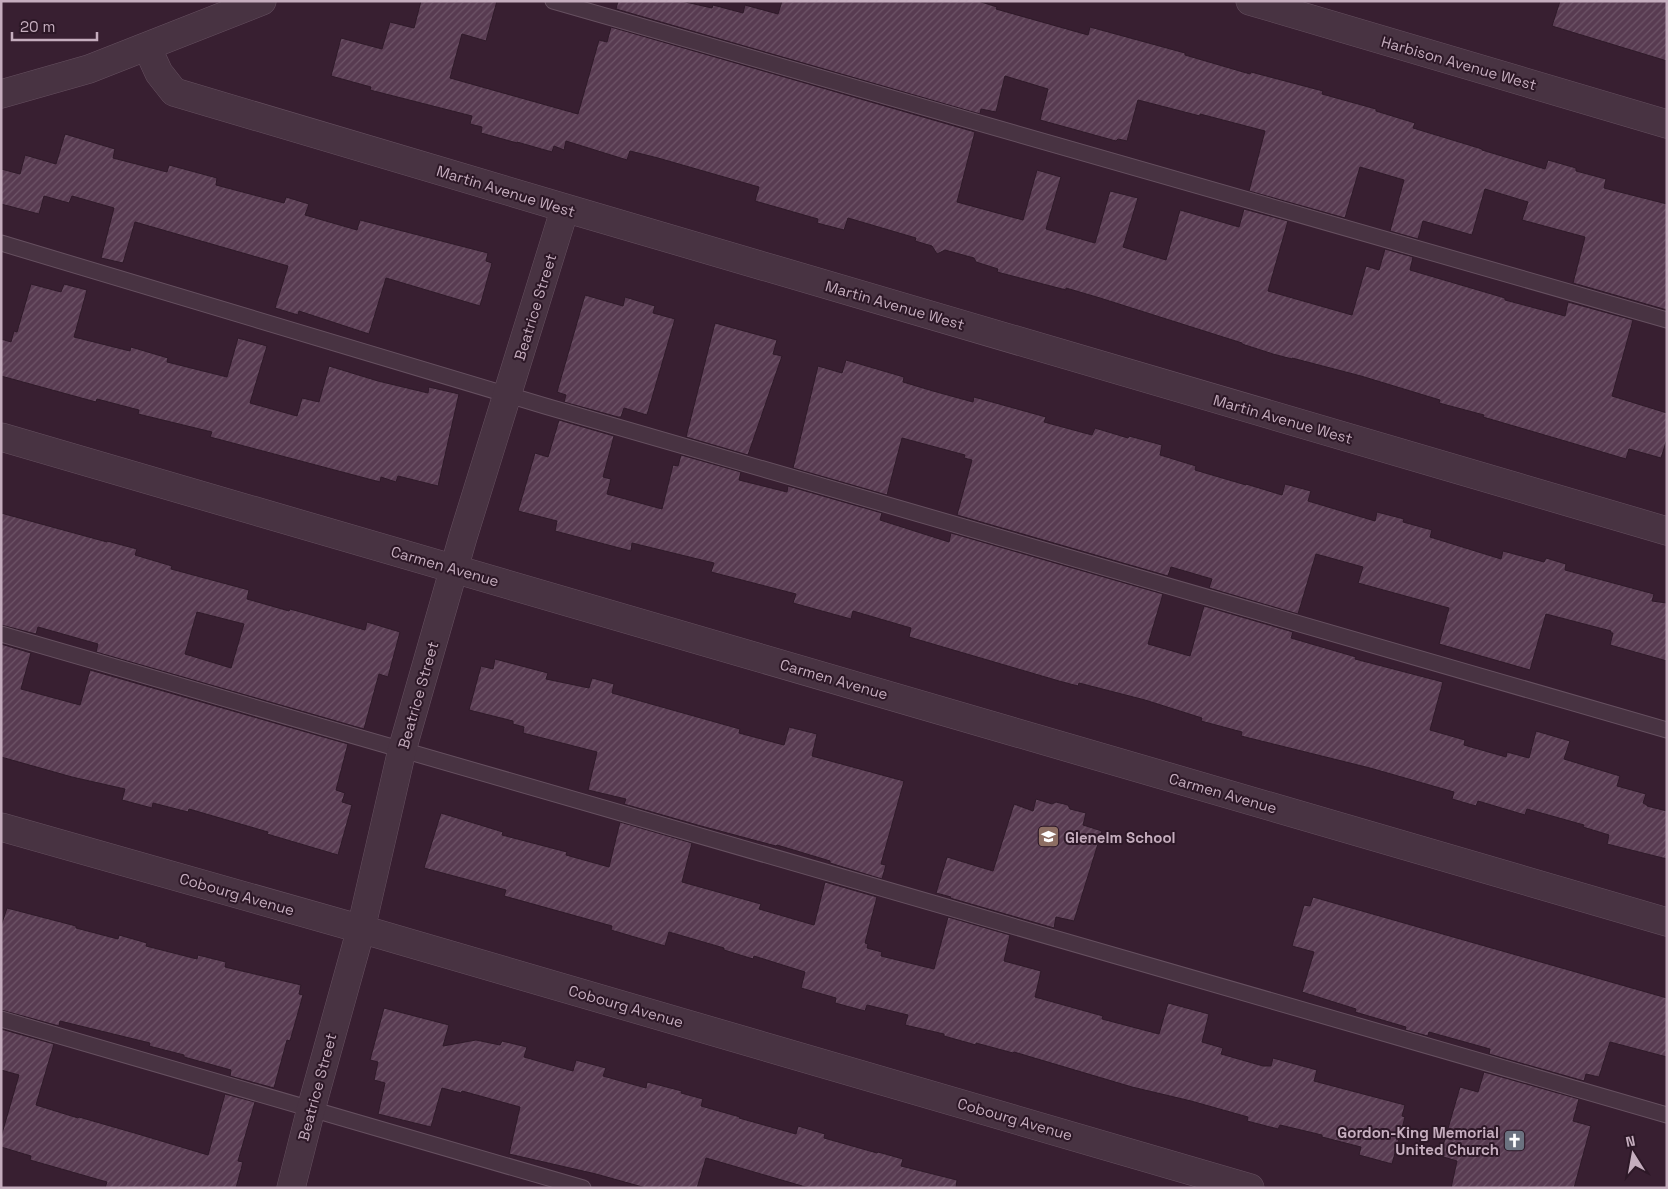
<svg xmlns="http://www.w3.org/2000/svg" width="1668" height="1189" font-family="'Space Grotesk',sans-serif">
  <style>
    .building { fill: url(#building-hatch); stroke: #2f1a29; fill-rule: evenodd }
    .lines { fill: none; stroke-linecap: round; stroke-linejoin: round }
    .service-casing { stroke: #665060; stroke-width: 17 }
    .minor-casing { stroke: #665060; stroke-width: 29 }
    .service { stroke: #483342; stroke-width: 15 }
    .minor { stroke: #483342; stroke-width: 28 }
    .labels { text-anchor: middle; dominant-baseline: central; stroke-width: 4; stroke-linejoin: round; paint-order: stroke }
    .street-label { font-size: 15px; fill: #c5adbe; stroke: #2d1827 }
    .poi-label { font-size: 15px; font-weight: bold; fill: #c5adbe; stroke: #2d1827; text-anchor: start }
  </style>
  <defs>
    <pattern id="building-hatch" width="6" height="6" patternUnits="userSpaceOnUse" patternTransform="scale(1.25)"><rect width="6" height="6" fill="#583b51"/><path d="M-1 1l2-2M0 6l6-6M5 7l2-2" fill="none" stroke="#6e5568"/></pattern>
  </defs>
  <rect width="100%" height="100%" fill="#381f31"/>
  <path class="building" d="M 421,1 L 497,1 L 486,41 L 462,34 L 450,78 L 578,114 L 599,40 L 607,42 L 611,27 L 975,132 L 957,202 L 1023,220 L 1037,170 L 1061,177 L 1046,229 L 1095,243 L 1110,191 L 1138,198 L 1123,247 L 1166,260 L 1180,210 L 1239,227 L 1244,209 L 1288,221 L 1268,291 L 1352,315 L 1366,266 L 1379,270 L 1385,249 L 1413,257 L 1410,270 L 1505,298 L 1505,300 L 1565,316 L 1568,302 L 1633,320 L 1612,396 L 1667,413 L 1667,439 L 1661,458 L 1629,449 L 1626,459 L 1565,441 L 1483,417 L 1484,415 L 1439,403 L 1440,400 L 1361,376 L 1292,358 L 1292,359 L 1273,354 L 1242,344 L 1242,343 L 1100,298 L 1066,288 L 1066,290 L 997,272 L 998,269 L 976,262 L 974,258 L 945,250 L 937,254 L 932,246 L 915,241 L 916,238 L 848,218 L 844,230 L 817,223 L 818,219 L 755,201 L 759,187 L 658,158 L 630,151 L 627,160 L 566,141 L 564,150 L 554,146 L 552,152 L 517,142 L 517,143 L 481,133 L 482,127 L 470,124 L 472,116 L 370,90 L 371,87 L 331,76 L 341,38 L 382,49 L 390,22 L 414,28 Z
    M 618,1 L 681,1 L 712,8 L 713,5 L 743,13 L 745,5 L 778,14 L 782,1 L 978,1 L 997,7 L 996,9 L 1088,35 L 1090,27 L 1185,53 L 1185,55 L 1250,74 L 1251,72 L 1323,91 L 1322,94 L 1376,109 L 1376,111 L 1415,123 L 1413,128 L 1482,149 L 1482,150 L 1545,169 L 1548,160 L 1576,168 L 1576,171 L 1606,179 L 1604,188 L 1667,204 L 1667,310 L 1573,283 L 1585,237 L 1522,220 L 1528,202 L 1485,189 L 1472,235 L 1423,221 L 1418,239 L 1390,231 L 1404,180 L 1360,167 L 1345,218 L 1249,191 L 1265,131 L 1200,114 L 1200,116 L 1138,100 L 1127,141 L 1118,139 L 1116,141 L 1040,120 L 1048,89 L 1005,76 L 996,112 L 981,109 L 980,114 L 616,9 Z
    M 1560,1 L 1667,1 L 1667,61 L 1552,26 Z
    M 65,134 L 115,149 L 113,158 L 167,172 L 169,165 L 217,178 L 216,185 L 284,203 L 286,197 L 309,204 L 305,215 L 357,230 L 360,220 L 488,253 L 486,261 L 492,263 L 480,306 L 386,278 L 369,334 L 299,311 L 298,315 L 275,308 L 288,266 L 135,222 L 123,263 L 101,258 L 114,208 L 72,196 L 69,203 L 44,196 L 39,214 L 1,204 L 1,169 L 20,174 L 25,155 L 56,164 Z
    M 31,284 L 61,292 L 64,284 L 87,290 L 74,337 L 130,351 L 131,347 L 168,358 L 167,362 L 227,377 L 238,338 L 267,346 L 250,403 L 297,416 L 302,398 L 319,402 L 329,366 L 378,381 L 428,393 L 429,387 L 459,394 L 438,486 L 398,476 L 396,482 L 381,477 L 380,482 L 210,437 L 212,432 L 138,414 L 139,410 L 97,399 L 96,402 L 1,376 L 1,339 L 11,342 L 14,331 L 17,332 Z
    M 585,295 L 623,306 L 625,297 L 655,306 L 653,313 L 675,319 L 647,415 L 624,408 L 621,417 L 618,417 L 564,402 L 566,395 L 557,392 Z
    M 715,323 L 777,340 L 773,354 L 782,356 L 748,455 L 686,437 Z
    M 846,360 L 904,377 L 903,382 L 933,391 L 973,402 L 974,397 L 1046,417 L 1044,422 L 1092,435 L 1095,428 L 1128,438 L 1129,436 L 1162,445 L 1160,455 L 1196,466 L 1195,470 L 1246,485 L 1246,484 L 1282,495 L 1285,484 L 1311,491 L 1308,501 L 1375,521 L 1377,512 L 1404,519 L 1403,522 L 1432,530 L 1430,537 L 1501,559 L 1503,551 L 1544,562 L 1546,558 L 1566,564 L 1565,570 L 1654,594 L 1652,601 L 1667,603 L 1667,661 L 1610,645 L 1613,633 L 1611,633 L 1611,631 L 1546,614 L 1530,670 L 1439,644 L 1449,608 L 1358,583 L 1363,567 L 1316,554 L 1298,614 L 1209,588 L 1212,579 L 1171,567 L 1168,576 L 957,515 L 972,460 L 964,458 L 965,455 L 902,438 L 887,495 L 793,468 L 818,366 L 842,373 Z
    M 559,420 L 614,436 L 603,477 L 611,479 L 607,494 L 662,509 L 673,465 L 678,466 L 681,455 L 741,472 L 739,480 L 787,492 L 788,486 L 882,513 L 880,520 L 949,542 L 951,533 L 1163,594 L 1148,644 L 1190,656 L 1204,606 L 1293,632 L 1291,638 L 1356,657 L 1355,659 L 1443,682 L 1430,730 L 1465,740 L 1464,745 L 1506,757 L 1507,752 L 1529,758 L 1536,731 L 1570,741 L 1564,759 L 1620,776 L 1617,786 L 1646,794 L 1643,803 L 1647,805 L 1647,806 L 1667,811 L 1667,859 L 1607,844 L 1609,835 L 1583,827 L 1584,825 L 1527,809 L 1525,815 L 1478,801 L 1476,806 L 1452,799 L 1454,792 L 1370,768 L 1241,736 L 1242,732 L 1201,721 L 1202,718 L 1145,700 L 1079,683 L 1078,686 L 1059,681 L 909,637 L 911,628 L 853,611 L 851,619 L 793,603 L 796,594 L 711,572 L 714,563 L 632,543 L 631,551 L 555,531 L 557,521 L 518,511 L 535,453 L 548,457 Z
    M 1,513 L 107,542 L 107,541 L 137,549 L 135,555 L 172,566 L 171,569 L 249,590 L 247,599 L 289,611 L 290,609 L 365,630 L 367,622 L 400,632 L 388,677 L 379,674 L 364,729 L 96,652 L 98,644 L 38,627 L 36,634 L 1,625 ZM 197,612 L 244,624 L 231,668 L 185,654 Z
    M 1,644 L 31,653 L 21,689 L 80,705 L 90,670 L 348,744 L 336,790 L 345,793 L 342,802 L 352,805 L 338,855 L 267,834 L 268,832 L 189,809 L 188,812 L 153,803 L 152,808 L 122,800 L 125,789 L 72,777 L 1,757 Z
    M 495,659 L 548,673 L 546,679 L 589,688 L 592,678 L 614,684 L 612,693 L 740,729 L 739,733 L 784,745 L 789,727 L 817,734 L 812,756 L 904,781 L 881,864 L 886,865 L 882,879 L 830,863 L 830,861 L 777,845 L 776,846 L 701,826 L 624,804 L 626,799 L 588,790 L 597,752 L 523,733 L 524,727 L 513,724 L 513,721 L 469,710 L 481,666 L 493,669 Z
    M 1036,799 L 1052,804 L 1056,802 L 1068,805 L 1070,809 L 1086,813 L 1083,825 L 1102,831 L 1074,921 L 1056,917 L 1054,928 L 950,898 L 951,897 L 936,893 L 947,857 L 993,871 L 1014,804 L 1033,811 Z
    M 441,813 L 503,832 L 502,835 L 567,852 L 566,855 L 609,867 L 620,822 L 692,843 L 682,882 L 761,904 L 759,909 L 814,925 L 825,882 L 877,897 L 865,943 L 868,944 L 867,948 L 882,952 L 881,956 L 934,969 L 948,917 L 1010,935 L 1004,961 L 1041,971 L 1035,997 L 1103,1016 L 1102,1019 L 1159,1034 L 1168,1003 L 1209,1014 L 1202,1042 L 1223,1048 L 1221,1054 L 1263,1066 L 1271,1066 L 1273,1058 L 1317,1070 L 1314,1081 L 1405,1105 L 1402,1116 L 1405,1117 L 1392,1164 L 1359,1155 L 1361,1147 L 1322,1137 L 1322,1135 L 1280,1125 L 1278,1129 L 1247,1121 L 1248,1117 L 1191,1101 L 1132,1087 L 1014,1052 L 1013,1053 L 976,1043 L 976,1045 L 944,1036 L 944,1034 L 905,1025 L 908,1015 L 867,1005 L 865,1011 L 835,1003 L 836,998 L 801,988 L 805,972 L 754,956 L 753,959 L 724,950 L 724,948 L 669,932 L 665,946 L 611,930 L 612,926 L 504,896 L 506,890 L 424,868 Z
    M 1313,897 L 1667,998 L 1667,1057 L 1610,1042 L 1599,1077 L 1586,1074 L 1584,1081 L 1489,1054 L 1490,1049 L 1429,1032 L 1428,1036 L 1405,1030 L 1406,1027 L 1355,1012 L 1356,1009 L 1302,992 L 1314,952 L 1292,946 L 1304,905 L 1310,906 Z
    M 7,908 L 76,926 L 76,928 L 118,939 L 119,935 L 147,943 L 146,946 L 197,959 L 198,955 L 226,962 L 225,967 L 301,985 L 299,994 L 303,995 L 290,1041 L 287,1040 L 274,1088 L 230,1076 L 231,1070 L 184,1057 L 184,1055 L 149,1046 L 150,1043 L 60,1021 L 59,1026 L 1,1010 L 1,926 Z
    M 384,1008 L 449,1025 L 443,1046 L 476,1040 L 500,1045 L 502,1041 L 527,1047 L 524,1057 L 573,1071 L 576,1060 L 606,1068 L 603,1076 L 646,1088 L 647,1082 L 682,1091 L 681,1093 L 703,1099 L 701,1106 L 740,1117 L 739,1118 L 796,1134 L 798,1126 L 825,1134 L 824,1138 L 877,1153 L 878,1152 L 903,1159 L 901,1166 L 957,1180 L 956,1188 L 809,1188 L 706,1158 L 697,1188 L 646,1188 L 596,1174 L 509,1154 L 520,1107 L 462,1091 L 461,1093 L 442,1088 L 431,1127 L 378,1114 L 385,1083 L 374,1080 L 378,1062 L 370,1060 Z
    M 1,1029 L 54,1044 L 36,1105 L 78,1118 L 79,1117 L 138,1134 L 208,1155 L 225,1094 L 255,1102 L 238,1161 L 243,1162 L 236,1188 L 105,1188 L 107,1182 L 30,1160 L 31,1156 L 1,1147 L 1,1137 L 19,1075 L 1,1070 Z
    M 1484,1072 L 1579,1099 L 1573,1121 L 1591,1126 L 1574,1188 L 1451,1188 L 1457,1161 L 1440,1156 L 1460,1087 L 1478,1092 Z"/>
  <g class="lines">
    <defs>
      <path id="service" d="M 553,1 L 1667,320
        M 1,243 L 545,406 L 1667,730
        M 1,634 L 1667,1115
        M 1,1019 L 583,1188"/>
      <path id="minor" d="M 1250,1 L 1667,124
        M 147,47 L 159,73 L 174,92 L 565,208 L 1667,531
        M 1,94 L 89,69 L 262,1
        M 1,437 L 1667,922
        M 1,827 L 361,929 L 1250,1188
        M 291,1188 L 311,1109 L 361,929 L 402,750 L 463,537 L 565,208"/>
    </defs>
    <use href="#service" class="service-casing"/>
    <use href="#minor" class="minor-casing"/>
    <use href="#service" class="service"/>
    <use href="#minor" class="minor"/>
  </g>
  <defs>
    <symbol id="school-square" viewBox="-11 -11 22 22"><rect x="-9" y="-9" width="18" height="18" rx="4" fill="#8d6e63" stroke="#2d1827"/><path d="M0-5L7-2L0 1L-7-2ZM-4 1L0 2.5L4 1V4Q0 6-4 4Z" fill="#fff"/></symbol>
    <symbol id="church-square" viewBox="-11 -11 22 22"><rect x="-9" y="-9" width="18" height="18" rx="4" fill="#6b7280" stroke="#2d1827"/><path d="M-1.2-6h2.4v3.5h3.3v2.4h-3.3V6h-2.4V-.1h-3.3v-2.4h3.3Z" fill="#fff"/></symbol>
  </defs>
  <g fill-rule="evenodd">
    <use href="#school-square" x="1036" y="824" width="25" height="25"/>
    <use href="#church-square" x="1502" y="1128" width="25" height="25"/>
  </g>
  <g class="labels">
    <g class="street-label">
      <text transform="translate(1459 63) rotate(16)">Harbison Avenue West</text>
      <text transform="translate(506 191) rotate(17)">Martin Avenue West</text>
      <text transform="translate(895 305) rotate(16)">Martin Avenue West</text>
      <text transform="translate(535 307) rotate(-73)">Beatrice Street</text>
      <text transform="translate(1283 419) rotate(16)">Martin Avenue West</text>
      <text transform="translate(445 566) rotate(16)">Carmen Avenue</text>
      <text transform="translate(834 679) rotate(16)">Carmen Avenue</text>
      <text transform="translate(418 695) rotate(-74)">Beatrice Street</text>
      <text transform="translate(1223 793) rotate(16)">Carmen Avenue</text>
      <text transform="translate(237 894) rotate(16)">Cobourg Avenue</text>
      <text transform="translate(626 1006) rotate(16)">Cobourg Avenue</text>
      <text transform="translate(317 1087) rotate(-75)">Beatrice Street</text>
      <text transform="translate(1015 1119) rotate(16)">Cobourg Avenue</text>
    </g>
    <g class="poi-label">
      <text x="1065" y="837">Glenelm School</text>
      <text x="1499" y="1132" text-anchor="end">Gordon-King Memorial<tspan x="1499" dy="17">United Church</tspan></text>
    </g>
  </g>
  <rect width="1668" height="1189" fill="none" stroke="#c5adbe" stroke-width="5"/>
  <g transform="translate(1633 1154) rotate(349)" stroke="#2d1827" stroke-width="4" paint-order="stroke">
  <path d="M0-4L9 19L0 12L-9 19Z" fill="#c5adbe"/>
  <text y="-8" font-size="14" font-weight="bold" text-anchor="middle" fill="#c5adbe">N</text>
  </g>
  <path d="M12 32v8h85v-8" fill="none" stroke="#c5adbe" stroke-width="2.5"/>
  <text x="20" y="32" font-size="15" fill="#c5adbe" stroke="#2d1827" stroke-width="4" paint-order="stroke">20 m</text>
</svg>
